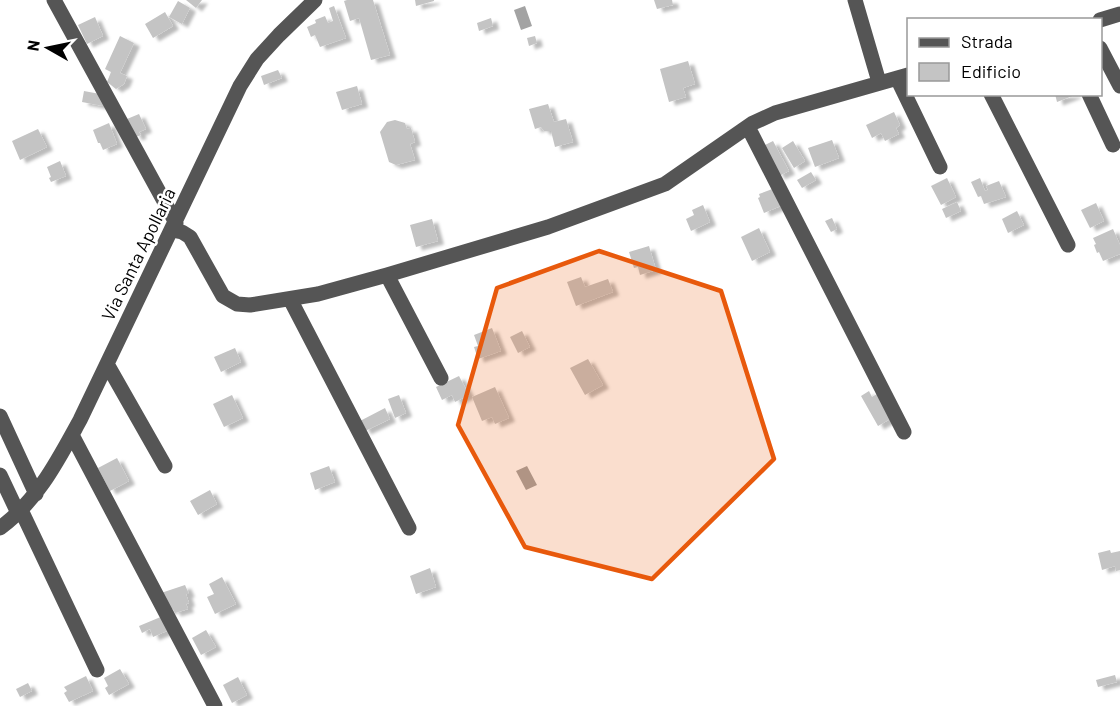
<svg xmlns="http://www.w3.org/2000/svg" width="1120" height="706" font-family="Barlow,sans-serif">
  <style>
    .water { fill: #a3a3a3 }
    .building { fill: #c4c4c4; filter: url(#shadow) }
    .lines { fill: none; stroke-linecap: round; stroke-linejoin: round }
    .minor { stroke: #555; stroke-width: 15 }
    .marked { fill: #e8590c; fill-opacity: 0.2; stroke: #e8590c; stroke-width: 4.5; stroke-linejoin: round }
    .labels { text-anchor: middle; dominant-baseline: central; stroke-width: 5; stroke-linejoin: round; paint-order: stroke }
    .street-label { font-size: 18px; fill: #000; stroke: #fff }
  </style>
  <defs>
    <filter id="shadow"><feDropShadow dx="6" dy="3.5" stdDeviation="1.5" flood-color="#0004"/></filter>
  </defs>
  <rect width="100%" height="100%" fill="#fff"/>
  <path class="water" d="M 525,6 L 532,26 L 521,30 L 514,10 Z
    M 527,466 L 537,485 L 526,490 L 516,471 Z"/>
  <path class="building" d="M 186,0 L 202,0 L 196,8 Z
    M 347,0 L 373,0 L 390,55 L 371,60 L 359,18 L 350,21 L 344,1 Z
    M 415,0 L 434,0 L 434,1 L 416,6 Z
    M 654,0 L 672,0 L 673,5 L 657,9 Z
    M 178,1 L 190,8 L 182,24 L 169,17 Z
    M 334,6 L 346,38 L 320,47 L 315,35 L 311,37 L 307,27 L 316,23 L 315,20 L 325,16 L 328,23 L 333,21 L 329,8 Z
    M 165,12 L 173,26 L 153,38 L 145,24 Z
    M 95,17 L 103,36 L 87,44 L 78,25 Z
    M 491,18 L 493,26 L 479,31 L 477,23 Z
    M 120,36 L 134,43 L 120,73 L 127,76 L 124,84 L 116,89 L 107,82 L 111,72 L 105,69 Z
    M 535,36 L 537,43 L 529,46 L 527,38 Z
    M 688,61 L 695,84 L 683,88 L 686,97 L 669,102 L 660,69 Z
    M 278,70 L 282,78 L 264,85 L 261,76 Z
    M 357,86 L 362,104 L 342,110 L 336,92 Z
    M 84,91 L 105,95 L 103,106 L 82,102 Z
    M 1055,94 L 1075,94 L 1075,95 L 1057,102 Z
    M 548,104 L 554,122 L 566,119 L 573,142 L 555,147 L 551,131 L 544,131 L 541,127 L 535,129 L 529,109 Z
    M 894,112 L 900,125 L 896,128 L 899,134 L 885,141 L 881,133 L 872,138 L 866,125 Z
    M 139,114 L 146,129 L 139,132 L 141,135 L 136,137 L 127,119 Z
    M 395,120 L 405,123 L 407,129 L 411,128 L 415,142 L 410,144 L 415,160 L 396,165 L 389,162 L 380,132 L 387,122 Z
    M 109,123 L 117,144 L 103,150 L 100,143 L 98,143 L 93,130 Z
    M 38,129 L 47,147 L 20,160 L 12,141 Z
    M 832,140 L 839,158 L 815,167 L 808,148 Z
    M 773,141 L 789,171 L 779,176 L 763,146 Z
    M 793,141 L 805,161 L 794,168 L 782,148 Z
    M 60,161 L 66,176 L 51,182 L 49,178 L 51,177 L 47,167 Z
    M 811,172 L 816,180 L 802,188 L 797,180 Z
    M 947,178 L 956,197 L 941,205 L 931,186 Z
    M 980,178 L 985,191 L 988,190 L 986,186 L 999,181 L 1006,197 L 984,204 L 981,196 L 978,197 L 971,182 Z
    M 775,188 L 783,205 L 764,213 L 758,198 L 760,197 L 759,194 Z
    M 957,202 L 961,211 L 946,218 L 942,209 Z
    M 1096,203 L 1104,221 L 1090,228 L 1081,210 Z
    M 703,205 L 710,222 L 691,231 L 686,219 L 694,215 L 692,210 Z
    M 1017,211 L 1024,225 L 1008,233 L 1002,219 Z
    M 832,218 L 837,229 L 831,232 L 825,221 Z
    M 432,219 L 438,241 L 416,247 L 410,225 Z
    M 759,228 L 770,252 L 752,261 L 741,237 Z
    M 1113,229 L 1120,245 L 1120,254 L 1103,261 L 1099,252 L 1097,253 L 1094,245 L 1096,244 L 1093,238 Z
    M 649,246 L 656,270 L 640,275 L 638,267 L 634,268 L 629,252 Z
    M 581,277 L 585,287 L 608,279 L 613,292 L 576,306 L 567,282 Z
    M 492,328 L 501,351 L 478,359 L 474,347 L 478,346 L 474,335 Z
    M 522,331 L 530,347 L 518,353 L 510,337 Z
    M 235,348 L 241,362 L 221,372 L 214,357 Z
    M 588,359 L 603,385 L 585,395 L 570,368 Z
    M 459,376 L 469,395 L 455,402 L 452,395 L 442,400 L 436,387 Z
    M 495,387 L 509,418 L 495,424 L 492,417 L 482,421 L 472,397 Z
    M 869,391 L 872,397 L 877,394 L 890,419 L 878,426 L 861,396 Z
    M 232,395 L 243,418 L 224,427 L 213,404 Z
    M 399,395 L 406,413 L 395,418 L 388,399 Z
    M 385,408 L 390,419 L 365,431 L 360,421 Z
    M 117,458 L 129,481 L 110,491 L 98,468 Z
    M 329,466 L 335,482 L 315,490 L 310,473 Z
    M 210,490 L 217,504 L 198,515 L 190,501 Z
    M 1110,550 L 1111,553 L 1120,551 L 1120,570 L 1116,571 L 1115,566 L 1102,570 L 1098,553 Z
    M 430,568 L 436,587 L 416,594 L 410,576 Z
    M 222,577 L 236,604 L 215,614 L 207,597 L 214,594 L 209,584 Z
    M 185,585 L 189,594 L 186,594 L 189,603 L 186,604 L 188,609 L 175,613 L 173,609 L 168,611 L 161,593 Z
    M 163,616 L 169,630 L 153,637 L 150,629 L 142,633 L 139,626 Z
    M 206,630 L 216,647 L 201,655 L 192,638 Z
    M 120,669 L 129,684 L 109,695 L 105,688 L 108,686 L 104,678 Z
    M 1115,675 L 1117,682 L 1098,687 L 1096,680 Z
    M 86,676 L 93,691 L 69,702 L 64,693 L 67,691 L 64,687 Z
    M 238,677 L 247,695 L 232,703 L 223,685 Z
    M 28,683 L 32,691 L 20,697 L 16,689 Z"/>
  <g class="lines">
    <path class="minor" d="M 54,0 L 176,223
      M 855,0 L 879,82
      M 1100,20 L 1120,14
      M 1100,48 L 1120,86
      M 897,78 L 940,167
      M 991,94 L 1068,245
      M 1089,94 L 1113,145
      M 748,127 L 904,432
      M 172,230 L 182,232 L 190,237 L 223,296 L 237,304 L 250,305 L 318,294 L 387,275 L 548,227 L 665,184 L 753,123 L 775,113 L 908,75
      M 387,275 L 441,378
      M 290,299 L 409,528
      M 107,364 L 165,466
      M 0,416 L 36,494
      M 72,435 L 215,706
      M 0,475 L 18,513
      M 21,510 L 97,670
      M 0,528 C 38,500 58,460 80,420 L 240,86 L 257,59 L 279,35 L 315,0"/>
  </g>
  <path class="marked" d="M 599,251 L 721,291 L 774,459 L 652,579 L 525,547 L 458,425 L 497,288 Z"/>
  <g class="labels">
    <g class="street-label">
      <text transform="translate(138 254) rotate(-64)">Via Santa Apollaria</text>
    </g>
  </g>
  <rect x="907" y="18" width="195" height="78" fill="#ffffff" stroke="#999999" stroke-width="1.5"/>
  <rect x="919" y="38" width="30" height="9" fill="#555555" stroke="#999999" stroke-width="1.5"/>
  <text x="961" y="48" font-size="18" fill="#000000">Strada</text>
  <rect x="919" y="63" width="30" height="18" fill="#c4c4c4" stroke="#999999" stroke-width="1.5"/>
  <text x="961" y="78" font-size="18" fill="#000000">Edificio</text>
  <g transform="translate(48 48) rotate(279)" stroke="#ffffff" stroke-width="4.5" paint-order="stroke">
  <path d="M0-4.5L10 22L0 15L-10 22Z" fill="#000000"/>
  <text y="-9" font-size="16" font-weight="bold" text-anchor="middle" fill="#000000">N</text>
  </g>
</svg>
